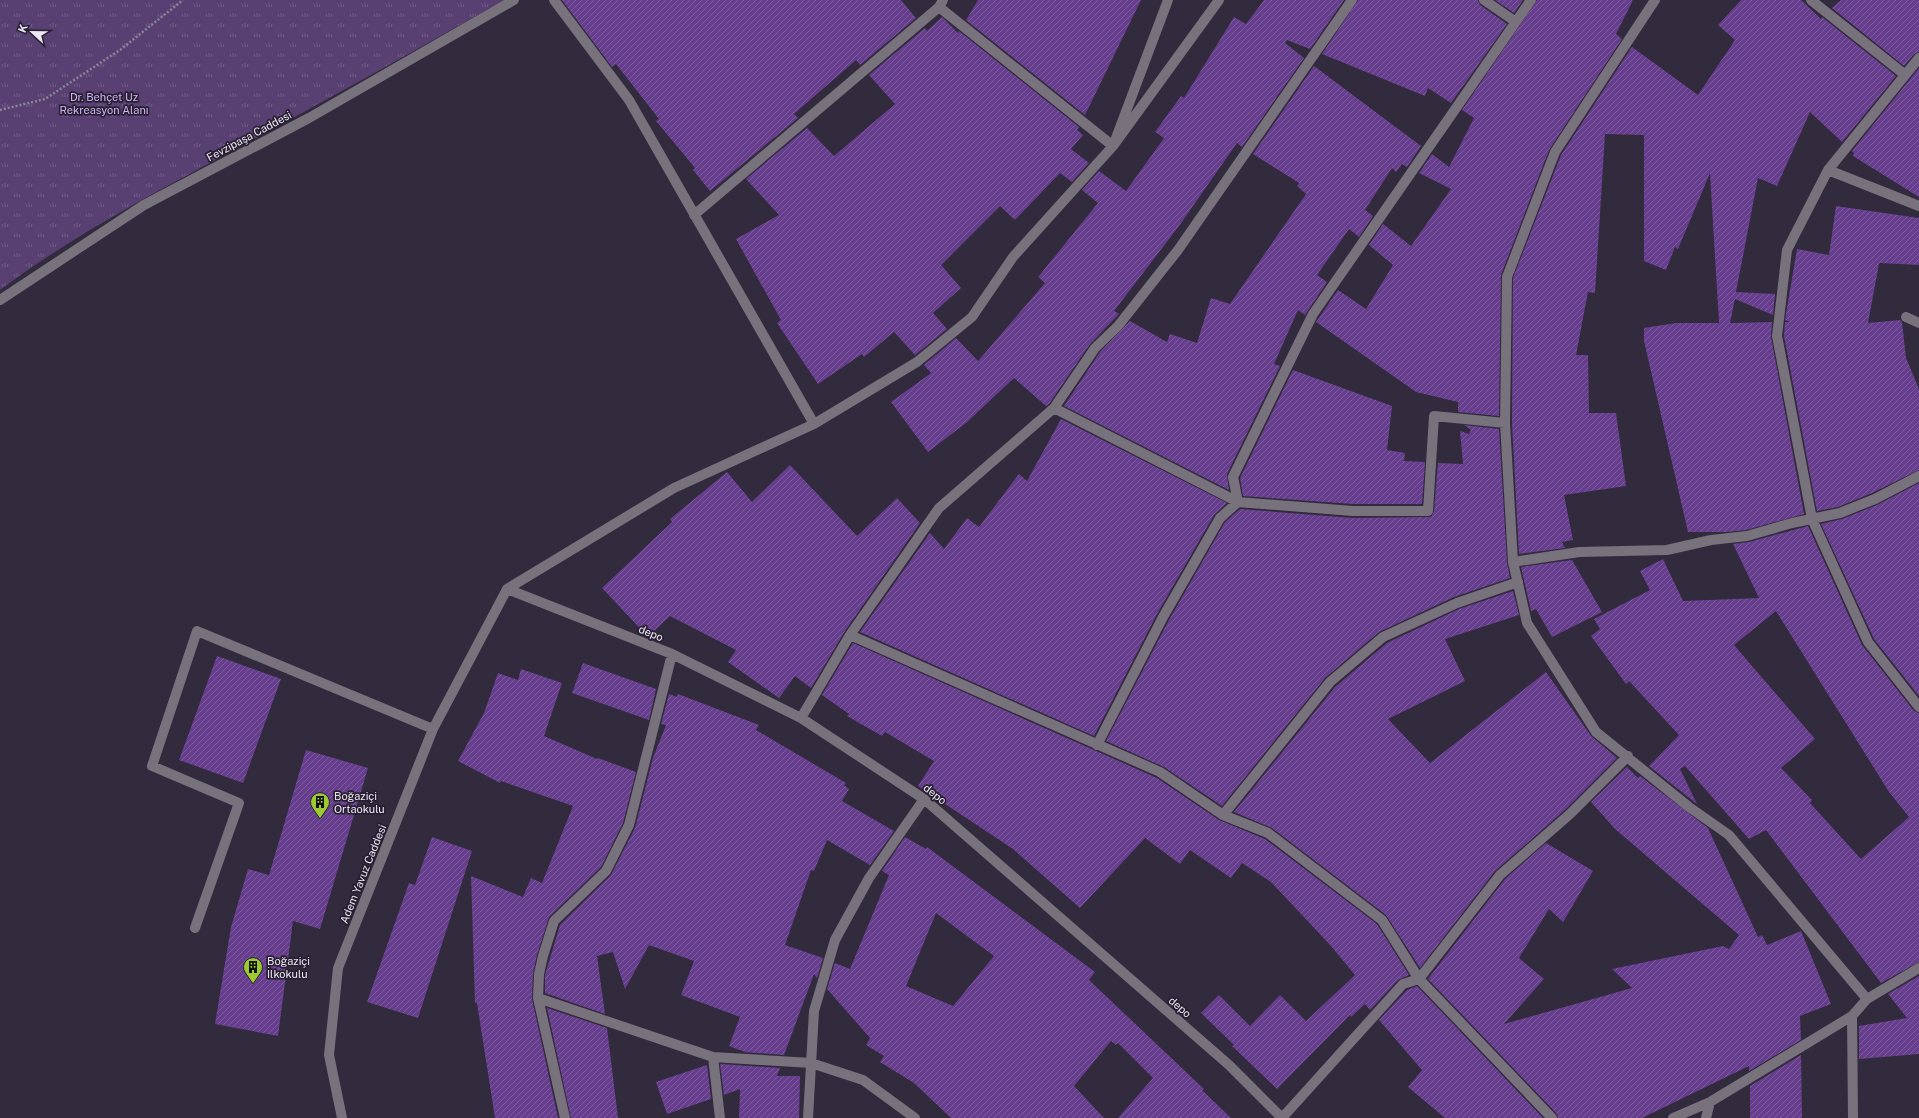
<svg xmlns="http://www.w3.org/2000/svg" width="1919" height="1118" font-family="'Public Sans',sans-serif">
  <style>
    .grass { fill: url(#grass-tufts) }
    .building { fill: url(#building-hatch); fill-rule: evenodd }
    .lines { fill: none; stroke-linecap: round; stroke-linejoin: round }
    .path { stroke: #8b8594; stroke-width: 2.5; stroke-dasharray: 2 2; stroke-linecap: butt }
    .minor { stroke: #77727c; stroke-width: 10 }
    .labels { text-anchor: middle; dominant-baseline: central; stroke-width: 3.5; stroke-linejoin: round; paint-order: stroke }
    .park-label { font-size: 11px; fill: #d2b4f5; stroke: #282032 }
    .street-label { font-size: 11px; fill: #ebe6f2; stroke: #282032 }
    .poi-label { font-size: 11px; fill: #ebe6f2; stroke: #282032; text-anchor: start }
  </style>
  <defs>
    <pattern id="grass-tufts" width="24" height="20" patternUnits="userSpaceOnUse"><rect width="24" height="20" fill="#594073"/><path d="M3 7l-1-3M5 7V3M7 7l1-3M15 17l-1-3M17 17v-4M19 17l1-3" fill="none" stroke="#715c87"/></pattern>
    <pattern id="building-hatch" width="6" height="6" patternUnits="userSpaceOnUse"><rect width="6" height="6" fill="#663e8d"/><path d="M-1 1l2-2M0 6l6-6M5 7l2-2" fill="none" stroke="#7c5a9e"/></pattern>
  </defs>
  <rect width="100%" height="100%" fill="#322a3d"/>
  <path class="grass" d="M 0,0 L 504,0 C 418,49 332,97 245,144 C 162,189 76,233 0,290 Z"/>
  <path class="building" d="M 562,0 L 901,0 L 916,18 L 860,65 L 856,60 L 794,114 L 798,118 L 710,191 L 693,170 L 695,168 L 656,121 L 659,119 L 616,64 L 612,67 Z
    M 978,0 L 1141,0 L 1085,115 L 966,20 Z
    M 1264,0 L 1344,0 L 1310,49 L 1287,40 L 1285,43 L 1304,58 L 1242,147 L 1237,143 L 1179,226 L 1114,311 L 1119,314 L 1090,344 L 1049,404 L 1046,406 L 1014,378 L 966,423 L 928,452 L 891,402 L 931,373 L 924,365 L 956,338 L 978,361 L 1045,283 L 1038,277 L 1098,203 L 1082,190 L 1099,171 L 1126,191 L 1164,138 L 1155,132 L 1181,96 L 1184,98 L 1234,17 L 1246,24 Z
    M 1358,0 L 1478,0 L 1480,5 L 1507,24 L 1451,103 L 1428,88 L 1425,96 L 1322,54 Z
    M 1495,0 L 1523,0 L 1514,13 Z
    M 1537,0 L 1633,0 L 1616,34 L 1622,39 L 1549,150 L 1501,275 L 1499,416 L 1458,412 L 1458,402 L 1416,392 L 1316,322 L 1338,290 L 1366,309 L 1393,265 L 1369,245 L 1383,224 L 1411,246 L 1451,189 L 1419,173 L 1432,154 L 1449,167 L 1474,118 L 1462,110 Z
    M 1741,0 L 1801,0 L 1821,19 L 1822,17 L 1896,76 L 1842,142 L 1810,112 L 1777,186 L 1758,178 L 1736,292 L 1775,294 L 1773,315 L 1735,299 L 1730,323 L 1772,322 L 1771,337 L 1804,514 L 1746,530 L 1727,532 L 1688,532 L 1644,341 L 1644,328 L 1676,323 L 1719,323 L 1710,173 L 1678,249 L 1675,247 L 1666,270 L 1644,261 L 1644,135 L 1605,134 L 1595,293 L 1588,292 L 1576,355 L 1588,355 L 1589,413 L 1616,413 L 1626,486 L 1564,495 L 1573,540 L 1562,542 L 1565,548 L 1519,554 L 1512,423 L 1513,278 L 1561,155 L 1632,47 L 1698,95 L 1735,40 L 1718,25 Z
    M 1841,0 L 1919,0 L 1919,52 L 1914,54 L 1904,66 L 1832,8 Z
    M 942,17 L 958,33 L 959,31 L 1079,127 L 1077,130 L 1083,135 L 1071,149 L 1089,163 L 1072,182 L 1060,173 L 1015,220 L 1000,206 L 941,265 L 961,288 L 933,313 L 947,329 L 915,355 L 894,332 L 864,357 L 862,354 L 818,384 L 777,323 L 781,320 L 736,239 L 779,215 L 746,179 L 807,128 L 834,156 L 895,104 L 869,75 L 925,28 L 927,31 Z
    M 1314,66 L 1421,146 L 1407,167 L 1402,164 L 1396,172 L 1392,168 L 1365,210 L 1373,216 L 1359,237 L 1349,229 L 1317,275 L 1327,282 L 1305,315 L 1298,310 L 1274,364 L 1280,366 L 1227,474 L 1229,490 L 1064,406 L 1100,352 L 1130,321 L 1167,342 L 1170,334 L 1197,343 L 1211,298 L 1230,304 L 1306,194 L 1297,186 L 1299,183 L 1253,154 Z
    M 1919,68 L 1919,197 L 1853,156 L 1854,153 L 1852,151 Z
    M 1836,206 L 1919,218 L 1919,265 L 1880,263 L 1879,264 L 1868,323 L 1900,320 L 1902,322 L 1906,358 L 1919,389 L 1919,470 L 1872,493 L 1838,507 L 1817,511 L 1784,336 L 1785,322 L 1790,322 L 1785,320 L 1797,249 L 1829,255 Z
    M 1293,370 L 1392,406 L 1387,450 L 1405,453 L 1404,461 L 1425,462 L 1422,504 L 1353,504 L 1243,496 L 1240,478 Z
    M 1061,419 L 1227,503 L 1214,515 L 1157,614 L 1094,736 L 860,632 L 930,533 L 944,549 L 967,518 L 979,527 L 1019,474 L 1027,481 Z
    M 1464,425 L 1499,429 L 1507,562 L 1510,578 L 1454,597 L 1379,632 L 1325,678 L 1222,806 L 1164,767 L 1106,741 L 1169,620 L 1225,522 L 1240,509 L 1353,518 L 1431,517 L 1434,511 L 1438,463 L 1463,464 L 1460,431 L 1469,434 L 1471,430 Z
    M 790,465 L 857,536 L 897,498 L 920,523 L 845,631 L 811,688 L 795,676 L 779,698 L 728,662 L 736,650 L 670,616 L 648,637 L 602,588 L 672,522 L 670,519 L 727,472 L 752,502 Z
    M 1919,483 L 1919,696 L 1874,639 L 1821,524 L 1842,519 L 1877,505 Z
    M 1808,526 L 1862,645 L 1914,711 L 1919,713 L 1919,962 L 1881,983 L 1766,830 L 1749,839 L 1685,766 L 1680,769 L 1697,804 L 1649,766 L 1679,735 L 1629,681 L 1626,684 L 1591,636 L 1600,629 L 1594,619 L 1650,590 L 1640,571 L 1663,559 L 1683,601 L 1759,598 L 1733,544 L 1749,542 ZM 1776,611 L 1889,792 L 1909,817 L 1861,859 L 1810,803 L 1812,800 L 1781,768 L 1815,739 L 1734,645 Z
    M 1572,560 L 1602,612 L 1552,637 L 1536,609 L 1531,611 L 1521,567 Z
    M 1513,591 L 1519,615 L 1445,639 L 1465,681 L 1388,719 L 1430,763 L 1546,672 L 1591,736 L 1617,758 L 1566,809 L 1495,871 L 1420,968 L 1386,915 L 1272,828 L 1234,812 L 1335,687 L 1387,643 L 1459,609 Z
    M 853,643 L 1157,778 L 1219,820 L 1265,839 L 1377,924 L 1409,975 L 1398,980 L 1370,1010 L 1365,1004 L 1351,1017 L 1350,1015 L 1277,1089 L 1232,1046 L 1234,1045 L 1201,1013 L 1219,995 L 1250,1026 L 1280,995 L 1306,1021 L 1355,975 L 1331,946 L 1271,882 L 1242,863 L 1231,878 L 1190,850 L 1180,864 L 1145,838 L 1080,908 L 1013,849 L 918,786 L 934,761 L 885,732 L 882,736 L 847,716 L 849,714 L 822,695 Z
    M 217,656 L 281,679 L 243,783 L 179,760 Z
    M 583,663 L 656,689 L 649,720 L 572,693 Z
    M 521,669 L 562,683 L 544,736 L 597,759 L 598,758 L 636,772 L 623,823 L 601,867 L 549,917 L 537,955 L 533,974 L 532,999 L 558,1118 L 495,1118 L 477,1003 L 475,1003 L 471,876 L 523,897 L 531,878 L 542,883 L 573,806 L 501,781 L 500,783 L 458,761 L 484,713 L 498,673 L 518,680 Z
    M 669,694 L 677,697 L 678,694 L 759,725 L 756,730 L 846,783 L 844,785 L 849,789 L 842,801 L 894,831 L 870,865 L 827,840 L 814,871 L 811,870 L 785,945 L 823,958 L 817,978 L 814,974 L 784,1055 L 744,1052 L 745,1052 L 729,1046 L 740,1017 L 681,995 L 694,961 L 649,945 L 625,989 L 613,952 L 597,956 L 605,1014 L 545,993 L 545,975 L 560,925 L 611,875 L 635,828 L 653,758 L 666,725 L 661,724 Z
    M 306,750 L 368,768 L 320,929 L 293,921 L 278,1036 L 215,1024 L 231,927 L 248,869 L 269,875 Z
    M 1627,767 L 1638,778 L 1640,776 L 1708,828 L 1758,937 L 1762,935 L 1767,945 L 1801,931 L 1831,1004 L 1800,1016 L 1801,1040 L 1749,1071 L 1749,1066 L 1642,1118 L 1558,1118 L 1557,1114 L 1428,979 L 1505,879 L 1546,843 L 1593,871 L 1563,922 L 1549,909 L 1519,958 L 1544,979 L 1504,1024 L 1632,988 L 1612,969 L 1723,946 L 1729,949 L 1739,935 L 1615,829 L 1591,802 Z
    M 432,837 L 472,851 L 418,1018 L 367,1002 L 409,883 L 415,885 Z
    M 905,837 L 926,849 L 927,847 L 1095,972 L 1089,980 L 1204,1089 L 1202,1090 L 1231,1118 L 1118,1118 L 1153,1078 L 1118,1043 L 1116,1045 L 1111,1041 L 1074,1086 L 1104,1118 L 951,1118 L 914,1083 L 880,1062 L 884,1056 L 866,1045 L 870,1038 L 827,989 L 835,963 L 850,969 L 889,875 L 882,871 ZM 936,913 L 994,956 L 953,1006 L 906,986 Z
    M 1919,976 L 1919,1054 L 1859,1059 L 1859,1026 L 1907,1018 L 1888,994 Z
    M 1417,986 L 1543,1118 L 1445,1118 L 1408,1087 L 1422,1070 L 1379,1020 L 1407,990 Z
    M 547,1008 L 607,1028 L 618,1118 L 571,1118 Z
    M 1801,1055 L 1802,1118 L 1750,1118 L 1750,1086 Z
    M 720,1064 L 780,1068 L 777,1076 L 800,1076 L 799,1118 L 739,1118 L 740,1089 L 724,1095 Z
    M 707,1065 L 711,1099 L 667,1114 L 656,1082 Z"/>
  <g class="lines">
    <path class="path" d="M 0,110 L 45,99 L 120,50 L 183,0"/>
    <path class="minor" d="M 554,0 L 629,100 L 814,424
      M 1484,0 L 1516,22
      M 1655,0 L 1555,152 L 1507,277 L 1505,423 L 1513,562 L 1527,623 L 1596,732 L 1689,807 L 1729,835 L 1867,999
      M 1811,0 L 1904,74
      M 939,7 L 1113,146 L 1168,0
      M 1919,58 L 1828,170 L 1787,250 L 1777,336 L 1812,519 L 1868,642 L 1919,707
      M 1828,170 L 1919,206
      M 694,215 L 939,7 L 943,0
      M 0,300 L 144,205 L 309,118 L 514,0
      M 1906,317 L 1919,323
      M 1054,408 L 1238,502 L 1353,511 L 1428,511 L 1434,416 L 1505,423
      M 1513,562 L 1579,552 L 1667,550 L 1711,540 L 1747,536 L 1792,523 L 1840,513 L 1875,499 L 1919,476
      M 507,589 L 672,654 L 801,718 L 924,799 L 1229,1065 L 1282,1118
      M 507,589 L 674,488 L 814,424 L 917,362 L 972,317 L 1013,257 L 1113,146 L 1219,0
      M 850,635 L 1160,772 L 1223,815 L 1268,833 L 1382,920 L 1419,979 L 1552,1118
      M 801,718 L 850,635 L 939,508 L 1054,408 L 1095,348 L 1118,326 L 1178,250 L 1352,0
      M 1097,745 L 1163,617 L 1197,558 L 1220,518 L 1238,502 L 1233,477 L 1313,314 L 1531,0
      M 1223,815 L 1330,682 L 1383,637 L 1457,603 L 1518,582
      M 195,928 L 239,803 L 152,766 L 197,631 L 433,729
      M 538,998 L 713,1057 L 811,1063 L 863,1080 L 915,1118
      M 1852,1016 L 1853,1118
      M 713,1057 L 720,1118
      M 342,1118 L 329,1055 L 338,968 L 433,729 L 507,589
      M 565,1118 L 538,998 L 539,974 L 543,956 L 554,921 L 606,871 L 629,825 L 672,654
      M 808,1118 L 814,1011 L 835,940 L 869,878 L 924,799
      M 1282,1118 L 1403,984 L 1419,979 L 1500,875 L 1570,814 L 1628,756
      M 1673,1118 L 1710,1102 L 1852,1016 L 1867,999 L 1919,968
      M 1706,1118 L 1710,1102"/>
  </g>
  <defs>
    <symbol id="building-pin" viewBox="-11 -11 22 30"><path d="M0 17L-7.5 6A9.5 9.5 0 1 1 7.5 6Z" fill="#9dca31" stroke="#282032"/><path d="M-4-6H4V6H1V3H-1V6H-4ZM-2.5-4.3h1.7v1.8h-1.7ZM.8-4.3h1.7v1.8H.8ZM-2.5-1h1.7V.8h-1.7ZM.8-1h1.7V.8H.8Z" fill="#111"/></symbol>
  </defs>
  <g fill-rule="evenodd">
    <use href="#building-pin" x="309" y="791" width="22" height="30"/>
    <use href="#building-pin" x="242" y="956" width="22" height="30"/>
  </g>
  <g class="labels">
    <g class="park-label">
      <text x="104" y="97">Dr. Behçet Uz<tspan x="104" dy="13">Rekreasyon Alanı</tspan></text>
    </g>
    <g class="street-label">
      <text transform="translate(249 136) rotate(-28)">Fevzipaşa Caddesi</text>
      <text transform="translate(651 633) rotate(22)">depo</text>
      <text transform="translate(935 794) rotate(38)">depo</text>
      <text transform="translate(363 874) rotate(-68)">Adem Yavuz Caddesi</text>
      <text transform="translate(1180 1007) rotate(41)">depo</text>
    </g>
    <g class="poi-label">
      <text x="334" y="796">Boğaziçi<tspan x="334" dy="13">Ortaokulu</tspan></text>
      <text x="267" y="961">Boğaziçi<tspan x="267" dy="13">İlkokulu</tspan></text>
    </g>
  </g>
  <g transform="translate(32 32) rotate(292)" stroke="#282032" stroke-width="3" paint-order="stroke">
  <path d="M0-3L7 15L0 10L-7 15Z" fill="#ebe6f2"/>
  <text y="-6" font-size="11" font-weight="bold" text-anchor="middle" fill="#ebe6f2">K</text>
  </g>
</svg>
